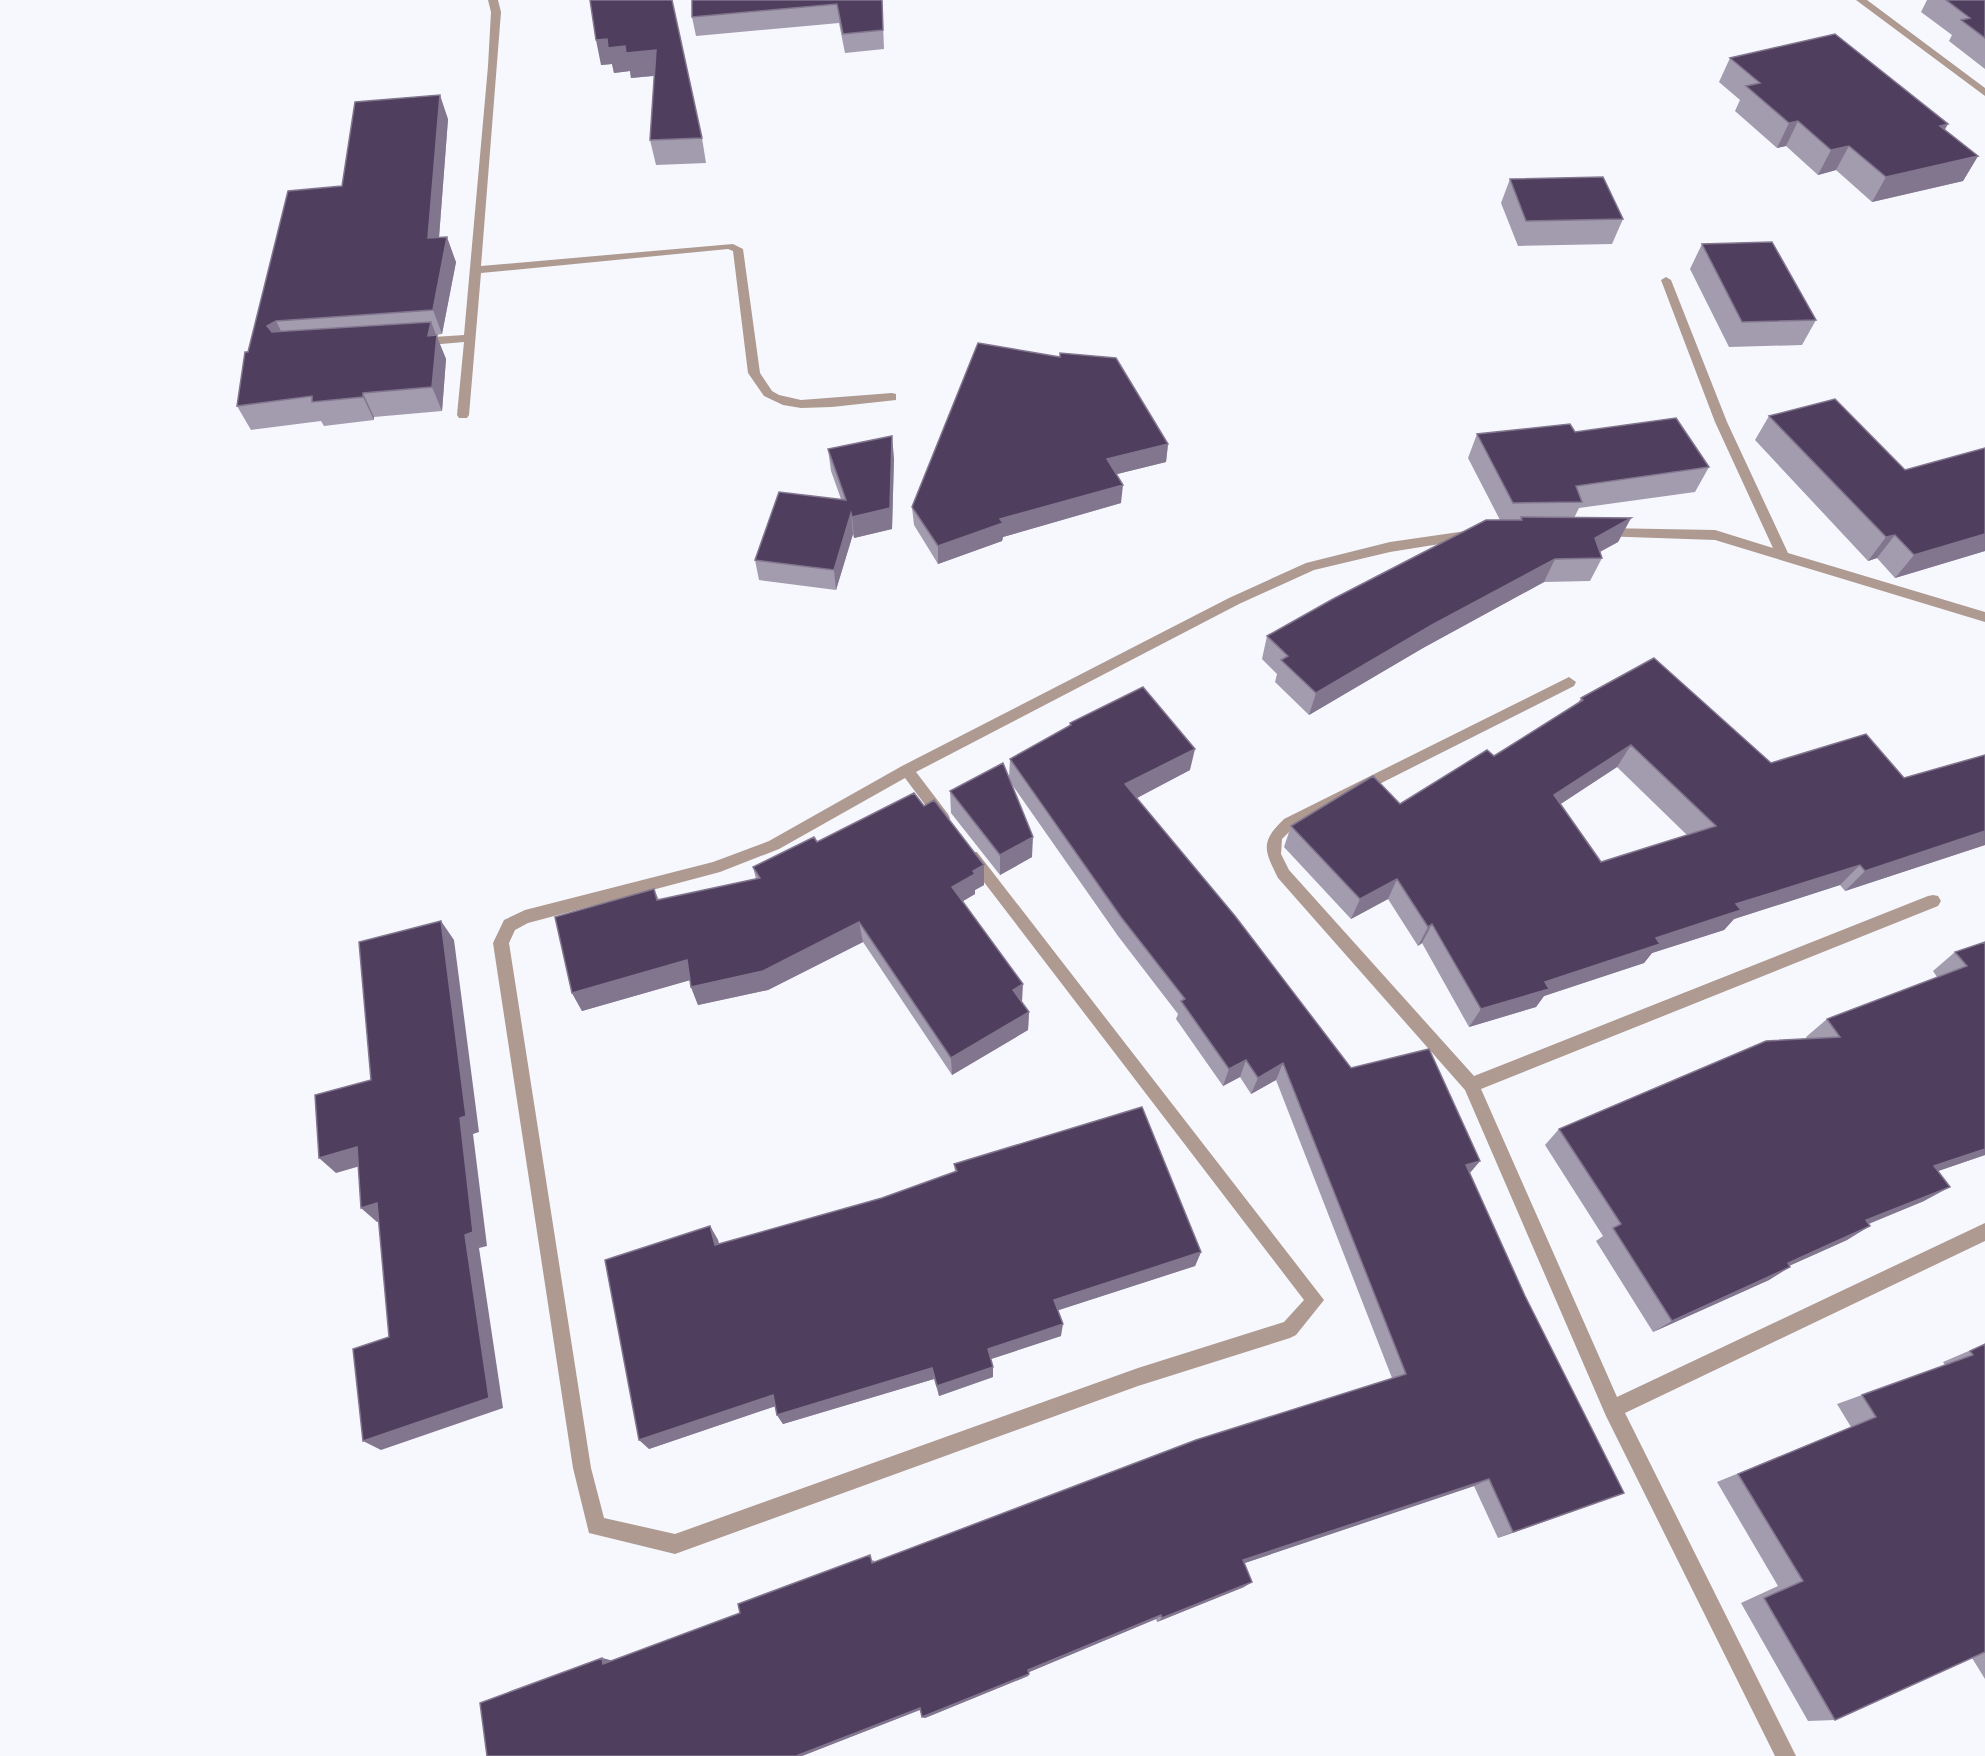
<svg xmlns="http://www.w3.org/2000/svg" width="1985" height="1756" font-family="'Space Grotesk',sans-serif">
  <style>
    .lines { fill: none; stroke-linecap: round; stroke-linejoin: round }
    .street { fill: #ae9a91; fill-rule: evenodd }
    .wall { fill: #a39bae; fill-rule: evenodd }
    .shaded-wall { fill: #82768f }
    .building { fill: #503e5f; stroke: #82768f; stroke-width: 1.5; fill-rule: evenodd }
  </style>
  <rect width="100%" height="100%" fill="#f6f8fe"/>
  <g class="lines">
    <path class="street" d="M 488,0 L 498,0 L 501,12 L 481,266 L 733,244 L 743,249 L 760,373 L 772,391 L 779,395 L 801,400 L 892,393 L 896,394 L 896,400 L 832,407 L 801,408 L 783,405 L 764,396 L 748,373 L 733,251 L 728,249 L 481,273 L 469,415 L 467,418 L 459,418 L 457,415 L 464,342 L 418,346 L 412,342 L 418,338 L 464,335 L 488,66 L 491,12 Z
      M 1856,0 L 1867,0 L 1985,88 L 1985,96 Z
      M 1666,277 L 1671,280 L 1727,422 L 1788,553 L 1985,612 L 1985,622 L 1715,540 L 1600,536 L 1598,533 L 1604,528 L 1715,530 L 1773,548 L 1715,422 L 1661,280 Z
      M 1473,530 L 1479,535 L 1477,538 L 1390,552 L 1314,570 L 1239,604 L 916,772 L 948,814 L 950,818 L 948,822 L 938,822 L 905,778 L 779,849 L 720,872 L 528,923 L 515,930 L 509,943 L 591,1468 L 604,1518 L 675,1534 L 1138,1368 L 1284,1322 L 1304,1300 L 967,860 L 965,856 L 967,852 L 977,852 L 1324,1300 L 1296,1335 L 1290,1338 L 1138,1386 L 675,1554 L 589,1533 L 573,1468 L 493,943 L 504,920 L 525,910 L 713,862 L 769,841 L 902,766 L 1229,598 L 1306,563 L 1390,542 Z
      M 1569,677 L 1576,682 L 1574,686 L 1294,827 L 1282,839 L 1281,854 L 1289,870 L 1474,1076 L 1928,896 L 1933,895 L 1938,896 L 1941,901 L 1938,906 L 1481,1089 L 1617,1397 L 1985,1223 L 1985,1241 L 1625,1413 L 1796,1756 L 1775,1756 L 1606,1416 L 1465,1090 L 1278,878 C 1264,850 1260,842 1284,819 Z"/>
  </g>
  <path class="wall" d="M 672,0 L 702,138 L 706,163 L 656,165 L 650,140 L 654,76 L 631,78 L 630,71 L 614,73 L 612,64 L 601,65 Z
    M 882,0 L 884,49 L 845,53 L 839,23 L 696,36 L 692,17 Z
    M 1927,0 L 1985,0 L 1985,69 L 1949,41 L 1952,35 L 1921,12 Z
    M 1730,58 L 1945,130 L 1978,156 L 1963,181 L 1872,202 L 1836,170 L 1818,175 L 1786,146 L 1777,148 L 1735,111 L 1740,100 L 1719,82 Z
    M 448,119 L 439,238 L 456,262 L 442,334 L 436,335 L 446,359 L 442,411 L 374,417 L 374,420 L 324,426 L 321,421 L 251,430 L 237,406 L 248,352 L 342,186 Z
    M 1510,179 L 1623,219 L 1612,244 L 1518,246 L 1501,203 Z
    M 1702,244 L 1816,320 L 1802,345 L 1729,347 L 1690,269 Z
    M 1769,416 L 1985,551 L 1895,578 L 1877,558 L 1868,561 L 1755,440 Z
    M 1575,432 L 1709,467 L 1695,492 L 1579,508 L 1574,518 L 1631,518 L 1618,542 L 1600,552 L 1602,558 L 1590,581 L 1544,582 L 1423,648 L 1309,715 L 1275,682 L 1277,674 L 1262,659 L 1267,636 L 1500,520 L 1468,458 L 1477,434 Z
    M 1168,444 L 1166,462 L 1117,474 L 1121,503 L 1003,537 L 1002,541 L 938,564 L 914,525 L 912,507 Z
    M 828,449 L 894,458 L 892,529 L 854,538 L 853,534 L 836,590 L 759,580 L 755,560 L 841,499 L 831,471 Z
    M 1581,698 L 1771,763 L 1904,778 L 1985,755 L 1985,845 L 1845,891 L 1840,885 L 1734,919 L 1724,930 L 1652,953 L 1644,963 L 1544,996 L 1536,1007 L 1469,1027 L 1422,943 L 1418,946 L 1388,899 L 1351,919 L 1284,847 L 1291,826 L 1400,804 L 1494,756 L 1578,703 ZM 1617,767 L 1687,835 L 1601,862 L 1560,804 Z
    M 1070,723 L 1190,770 L 1136,798 L 1351,1068 L 1480,1161 L 1470,1173 L 1605,1500 L 1498,1538 L 1474,1486 L 1244,1563 L 1244,1587 L 1157,1622 L 1156,1619 L 1029,1672 L 1029,1674 L 1028,1676 L 925,1718 L 922,1717 L 920,1710 L 802,1756 L 487,1756 L 602,1658 L 612,1661 L 740,1613 L 874,1560 L 874,1562 L 1392,1378 L 1276,1080 L 1251,1094 L 1240,1077 L 1223,1086 L 1176,1019 L 1178,1014 L 1118,936 L 1011,783 L 1032,857 L 1000,875 L 951,813 L 950,791 L 1009,779 L 1010,759 L 1069,726 Z
    M 817,842 L 984,885 L 975,890 L 975,894 L 963,901 L 1022,1002 L 1029,1012 L 1028,1030 L 952,1075 L 863,942 L 768,990 L 698,1005 L 691,987 L 690,980 L 582,1011 L 572,993 L 654,889 L 659,900 L 756,879 L 753,867 Z
    M 1985,942 L 1985,1155 L 1938,1171 L 1924,1201 L 1869,1224 L 1847,1240 L 1789,1266 L 1769,1280 L 1653,1332 L 1596,1241 L 1603,1236 L 1545,1145 L 1559,1129 L 1807,1039 L 1806,1037 L 1827,1019 L 1937,977 L 1933,971 L 1955,952 Z
    M 954,1164 L 1201,1252 L 1195,1266 L 1058,1310 L 1061,1336 L 991,1359 L 993,1367 L 993,1377 L 939,1396 L 934,1379 L 783,1424 L 777,1415 L 775,1406 L 649,1449 L 710,1226 L 718,1240 L 719,1244 L 882,1198 L 955,1172 Z
    M 1985,1344 L 1985,1679 L 1972,1658 L 1835,1720 L 1808,1721 L 1741,1603 L 1778,1586 L 1717,1482 L 1851,1427 L 1837,1404 L 1862,1395 L 1945,1365 L 1943,1362 Z"/>
  <path class="shaded-wall" d="M 607,39 L 625,46 L 656,50 L 661,75 L 631,78 L 630,71 L 614,73 L 612,64 L 601,65 L 596,40 Z
    M 440,95 L 448,119 L 437,263 L 428,238 Z
    M 1798,121 L 1786,146 L 1777,148 L 1789,123 Z
    M 1948,124 L 1934,149 L 1940,126 Z
    M 1849,146 L 1836,170 L 1818,175 L 1831,150 Z
    M 1978,156 L 1963,181 L 1872,202 L 1886,177 Z
    M 447,237 L 456,262 L 442,334 L 433,310 Z
    M 276,321 L 288,345 L 280,351 L 267,326 Z
    M 431,322 L 446,359 L 442,411 L 432,387 L 428,336 Z
    M 363,393 L 374,417 L 374,420 L 363,397 Z
    M 892,436 L 894,458 L 892,529 L 854,538 L 852,517 Z
    M 1168,444 L 1166,462 L 1105,477 L 1107,459 Z
    M 1123,485 L 1121,503 L 1003,537 L 1002,541 L 938,564 L 938,546 L 1000,519 Z
    M 851,513 L 853,534 L 836,590 L 834,570 Z
    M 1631,518 L 1618,542 L 1588,558 L 1595,538 Z
    M 1985,534 L 1985,551 L 1895,578 L 1914,555 Z
    M 1895,535 L 1877,558 L 1868,561 L 1886,537 Z
    M 1555,559 L 1544,582 L 1423,648 L 1309,715 L 1316,693 L 1432,625 Z
    M 1631,745 L 1617,767 L 1541,817 L 1554,795 Z
    M 1195,749 L 1190,770 L 1122,806 L 1125,784 Z
    M 1985,831 L 1985,845 L 1845,891 L 1865,871 Z
    M 1033,837 L 1032,857 L 1000,875 L 1000,855 Z
    M 984,865 L 984,885 L 975,890 L 975,894 L 953,907 L 952,887 L 973,871 Z
    M 1860,865 L 1840,885 L 1734,919 L 1724,930 L 1652,953 L 1644,963 L 1544,996 L 1536,1007 L 1469,1027 L 1481,1009 L 1545,982 L 1656,938 L 1736,904 Z
    M 1397,879 L 1388,899 L 1351,919 L 1360,899 Z
    M 441,921 L 454,940 L 479,1132 L 473,1134 L 487,1246 L 479,1248 L 503,1408 L 381,1450 L 363,1441 L 465,1235 L 460,1118 Z
    M 859,922 L 863,942 L 768,990 L 698,1005 L 691,987 Z
    M 1432,924 L 1422,943 L 1418,946 L 1428,927 Z
    M 687,960 L 694,979 L 582,1011 L 572,993 Z
    M 1023,984 L 1022,1002 L 1012,1008 L 1013,990 Z
    M 1029,1012 L 1028,1030 L 952,1075 L 951,1058 Z
    M 1246,1060 L 1240,1077 L 1223,1086 L 1229,1069 Z
    M 1283,1063 L 1276,1080 L 1251,1094 L 1258,1078 Z
    M 357,1147 L 374,1162 L 336,1173 L 319,1158 Z
    M 1985,1149 L 1985,1155 L 1909,1181 L 1934,1166 Z
    M 1480,1161 L 1467,1176 L 1466,1165 Z
    M 1950,1187 L 1924,1201 L 1843,1234 L 1866,1220 Z
    M 377,1203 L 393,1217 L 377,1222 L 361,1208 Z
    M 710,1226 L 718,1240 L 722,1258 L 715,1245 Z
    M 1870,1226 L 1847,1240 L 1766,1276 L 1788,1263 Z
    M 1201,1252 L 1195,1266 L 1053,1312 L 1054,1300 Z
    M 1790,1267 L 1769,1280 L 1653,1332 L 1672,1321 Z
    M 1063,1324 L 1061,1336 L 988,1360 L 988,1349 Z
    M 993,1367 L 993,1377 L 939,1396 L 937,1386 Z
    M 932,1368 L 934,1379 L 783,1424 L 777,1415 Z
    M 773,1395 L 779,1405 L 649,1449 L 639,1440 Z
    M 1489,1479 L 1474,1486 L 1236,1566 L 1243,1560 Z
    M 1624,1493 L 1605,1500 L 1498,1538 L 1513,1532 Z
    M 1252,1582 L 1244,1587 L 1157,1622 L 1162,1618 Z
    M 1161,1615 L 1156,1619 L 1027,1673 L 1028,1670 Z
    M 602,1658 L 614,1661 L 603,1664 Z
    M 1029,1674 L 1028,1676 L 925,1718 L 922,1717 Z
    M 920,1708 L 922,1709 L 802,1756 L 796,1756 Z"/>
  <path class="building" d="M 590,0 L 672,0 L 702,138 L 650,140 L 656,50 L 626,53 L 625,46 L 608,48 L 607,39 L 596,40 Z
    M 692,0 L 882,0 L 883,30 L 843,34 L 837,4 L 692,17 Z
    M 1946,0 L 1985,0 L 1985,38 L 1961,20 L 1970,18 Z
    M 1835,34 L 1948,124 L 1940,126 L 1978,156 L 1886,177 L 1849,146 L 1831,150 L 1798,121 L 1789,123 L 1746,86 L 1760,83 L 1730,58 Z
    M 440,95 L 428,238 L 447,237 L 433,310 L 276,321 L 267,326 L 272,332 L 431,322 L 428,336 L 437,335 L 432,387 L 363,393 L 363,397 L 312,402 L 312,396 L 237,406 L 245,352 L 248,352 L 288,191 L 342,186 L 355,102 Z
    M 1603,177 L 1623,219 L 1526,221 L 1510,179 Z
    M 1772,242 L 1816,320 L 1742,322 L 1702,244 Z
    M 978,343 L 1060,357 L 1060,353 L 1116,358 L 1168,444 L 1107,459 L 1123,485 L 1000,519 L 1003,523 L 938,546 L 912,507 Z
    M 1835,399 L 1905,470 L 1985,448 L 1985,534 L 1914,555 L 1895,535 L 1886,537 L 1769,416 Z
    M 1676,418 L 1709,467 L 1576,486 L 1582,502 L 1513,503 L 1477,434 L 1570,424 L 1575,432 Z
    M 892,436 L 890,508 L 852,517 L 851,513 L 834,570 L 755,560 L 779,492 L 846,500 L 828,449 Z
    M 1521,517 L 1631,518 L 1595,538 L 1602,558 L 1555,559 L 1432,625 L 1316,693 L 1281,660 L 1288,656 L 1267,636 L 1333,599 L 1486,520 L 1522,520 Z
    M 1654,658 L 1771,763 L 1866,734 L 1904,778 L 1985,755 L 1985,831 L 1865,871 L 1860,865 L 1736,904 L 1741,910 L 1656,938 L 1660,944 L 1545,982 L 1549,989 L 1481,1009 L 1432,924 L 1428,927 L 1397,879 L 1360,899 L 1291,826 L 1373,776 L 1400,804 L 1487,750 L 1494,756 L 1583,700 L 1581,698 ZM 1631,745 L 1716,826 L 1601,862 L 1554,795 Z
    M 1143,687 L 1195,749 L 1125,784 L 1235,916 L 1351,1068 L 1429,1049 L 1480,1161 L 1466,1165 L 1525,1296 L 1624,1493 L 1513,1532 L 1489,1479 L 1243,1560 L 1252,1582 L 1162,1618 L 1161,1615 L 1028,1670 L 1029,1674 L 922,1717 L 920,1708 L 796,1756 L 487,1756 L 480,1703 L 602,1658 L 603,1664 L 740,1613 L 738,1604 L 870,1555 L 872,1563 L 1196,1440 L 1406,1374 L 1283,1063 L 1258,1078 L 1246,1060 L 1229,1069 L 1181,1001 L 1185,999 L 1121,917 L 1010,759 L 1071,725 L 1070,723 Z
    M 1003,763 L 1033,837 L 1000,855 L 950,791 Z
    M 914,793 L 924,806 L 934,800 L 984,865 L 973,871 L 975,874 L 952,887 L 1023,984 L 1013,990 L 1029,1012 L 951,1058 L 859,922 L 763,971 L 691,987 L 687,960 L 572,993 L 555,917 L 654,889 L 657,900 L 760,878 L 753,867 L 814,837 L 817,842 Z
    M 441,921 L 466,1116 L 460,1118 L 473,1232 L 465,1235 L 489,1398 L 363,1441 L 353,1349 L 389,1337 L 377,1203 L 361,1208 L 357,1147 L 319,1158 L 315,1095 L 371,1080 L 359,942 Z
    M 1985,942 L 1985,1149 L 1934,1166 L 1950,1187 L 1866,1220 L 1870,1226 L 1788,1263 L 1790,1267 L 1672,1321 L 1613,1228 L 1621,1224 L 1559,1129 L 1766,1041 L 1840,1037 L 1827,1019 L 1967,966 L 1955,952 Z
    M 1142,1107 L 1201,1252 L 1054,1300 L 1063,1324 L 988,1349 L 993,1367 L 937,1386 L 932,1368 L 777,1415 L 773,1395 L 639,1440 L 605,1260 L 710,1226 L 715,1245 L 882,1198 L 957,1171 L 954,1164 Z
    M 1985,1344 L 1985,1652 L 1835,1720 L 1764,1598 L 1803,1581 L 1738,1474 L 1876,1417 L 1862,1395 L 1973,1355 L 1970,1351 Z"/>
</svg>
